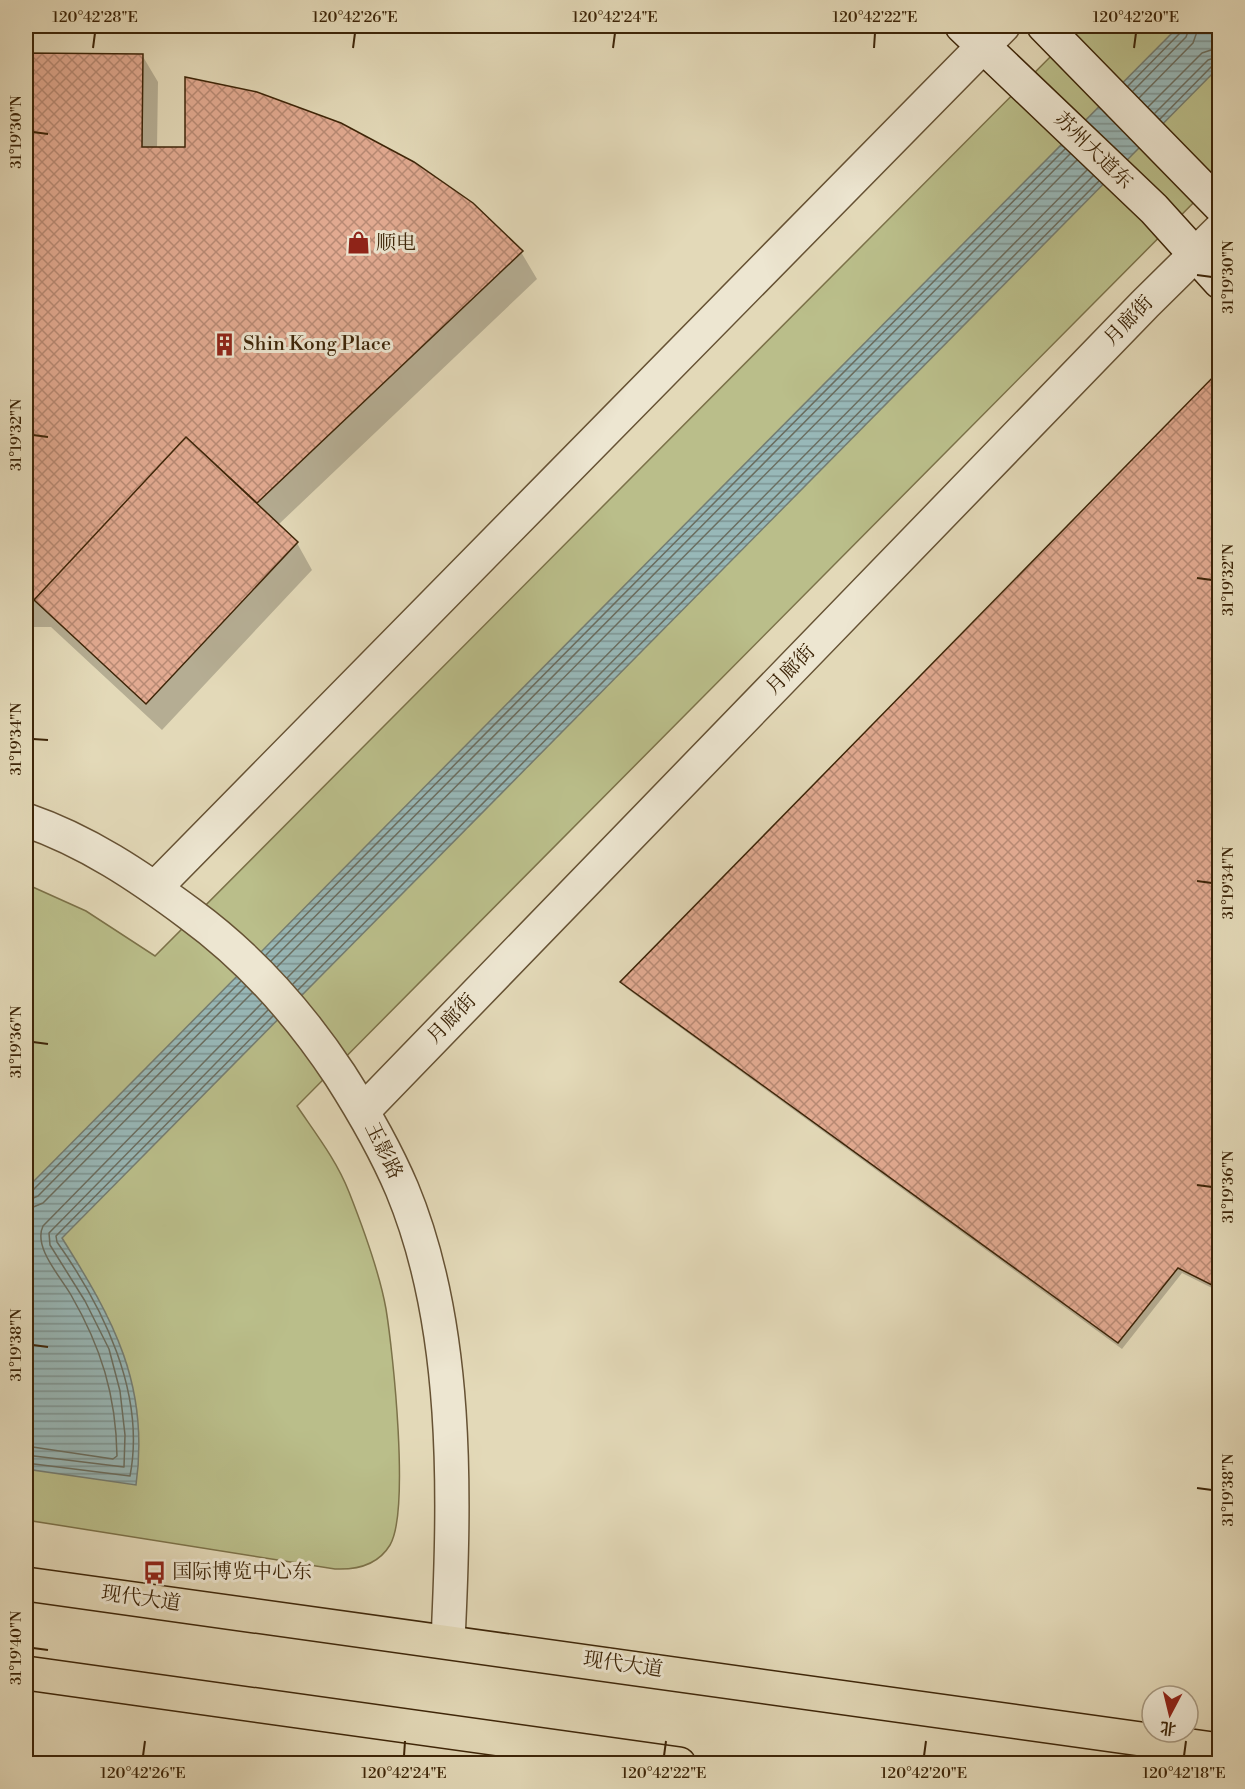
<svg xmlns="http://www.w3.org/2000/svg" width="1245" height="1789" font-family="'Libre Bodoni','Noto Serif SC',serif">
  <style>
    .green { fill: #babe8a; stroke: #7c7249; stroke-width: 1.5 }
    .water { fill: url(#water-rules); stroke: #747d72; stroke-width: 1.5 }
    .shadow { fill: #0003 }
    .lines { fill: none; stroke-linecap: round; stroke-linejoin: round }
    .shore { stroke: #6a6e60; stroke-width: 1.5 }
    .building { fill: url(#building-cross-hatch); stroke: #3d2508; stroke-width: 1.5 }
    .tertiary-casing { stroke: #665234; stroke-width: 36 }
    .secondary-casing { stroke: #3d2508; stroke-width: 36 }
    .primary-casing { stroke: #3d2508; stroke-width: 36 }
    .tertiary { stroke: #ede6d1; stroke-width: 33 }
    .secondary { stroke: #ede6d1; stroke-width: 33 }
    .primary { stroke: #e3d9b8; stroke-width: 33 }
    .ticks { fill: none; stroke: #3d2508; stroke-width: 2 }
    .labels { text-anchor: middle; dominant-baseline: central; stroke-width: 6; stroke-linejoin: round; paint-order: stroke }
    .street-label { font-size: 20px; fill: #3d2508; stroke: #ede6d1 }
    .poi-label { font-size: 20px; fill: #3d2508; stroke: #ede6d1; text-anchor: start }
    .neatline { fill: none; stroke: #3d2508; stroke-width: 2 }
    .ticks-label { font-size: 15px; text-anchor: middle; fill: #3d2508 }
  </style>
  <defs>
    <pattern id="water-rules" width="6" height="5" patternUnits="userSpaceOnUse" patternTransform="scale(1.5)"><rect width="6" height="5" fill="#98b8b8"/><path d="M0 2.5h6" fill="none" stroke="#7d9594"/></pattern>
    <pattern id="building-cross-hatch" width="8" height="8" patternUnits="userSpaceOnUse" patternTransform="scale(1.5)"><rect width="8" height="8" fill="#e2aa91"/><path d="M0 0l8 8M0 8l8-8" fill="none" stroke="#b88a74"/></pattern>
  </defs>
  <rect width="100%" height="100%" fill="#e3d9b8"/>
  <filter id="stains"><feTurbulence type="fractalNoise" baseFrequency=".00333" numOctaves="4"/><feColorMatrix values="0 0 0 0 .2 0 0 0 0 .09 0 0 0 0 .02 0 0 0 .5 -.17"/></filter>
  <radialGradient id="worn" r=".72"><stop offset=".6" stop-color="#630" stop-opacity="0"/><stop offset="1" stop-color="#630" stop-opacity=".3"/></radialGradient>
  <path class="green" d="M 1081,26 L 1219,26 L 1219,177 L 297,1106 C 316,1134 337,1161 349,1192 C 362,1225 380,1275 386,1309 C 393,1352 410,1511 390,1545 C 378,1565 357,1570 335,1569 L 26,1520 L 26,884 L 86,911 L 155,956 Z"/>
  <path class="water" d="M 1179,26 L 1219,26 L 1219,67 L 62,1238 C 113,1319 150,1385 136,1485 L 26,1469 L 26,1189 Z"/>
  <path class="shadow" d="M 26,54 L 142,55 L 158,82 L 157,148 L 521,252 L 537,279 L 278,525 L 297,543 L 312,570 L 162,730 L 51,627 L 26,627 Z
    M 1220,372 L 1220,1292 L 1182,1273 L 1122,1349 L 626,988 L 622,982 Z"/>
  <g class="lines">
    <path class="shore" d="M 1128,86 L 1181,32 L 1183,26
      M 1133,91 L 1186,37 L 1190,26
      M 1139,98 L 1193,43 L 1199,26
      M 1148,107 L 1202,53 L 1220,47
      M 1155,113 L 1208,60 L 1220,56
      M 1160,119 L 1213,65 L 1220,64
      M 266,955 L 1065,149
      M 271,961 L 1070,154
      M 277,967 L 1077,160
      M 287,978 L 1087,170
      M 293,984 L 1093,176
      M 298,990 L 1099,181
      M 26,1193 L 32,1191 L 241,981
      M 26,1201 L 38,1196 L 246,986
      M 26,1210 L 43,1203 L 252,993
      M 26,1446 L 113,1459 L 117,1456 C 116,1395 101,1347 71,1295 C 60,1276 33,1247 43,1226 L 262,1003
      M 26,1455 L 124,1467 L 125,1435 L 120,1391 L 109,1349 L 85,1301 L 50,1245 L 49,1233 L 268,1010
      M 26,1463 L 130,1476 C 146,1393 103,1307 57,1242 L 56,1236 L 273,1016"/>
  </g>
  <path class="building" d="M 26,53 L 143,54 L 142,147 L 185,147 L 185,77 L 257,92 L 341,123 L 414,162 L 473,203 L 523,251 L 257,503 L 186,437 L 34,600 L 26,600 Z
    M 1220,370 L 1220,1289 L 1178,1268 L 1118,1343 L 620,982 Z
    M 186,437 L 298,542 L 146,704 L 34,600 Z"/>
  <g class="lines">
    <defs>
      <path id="tertiary" d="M 26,820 C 87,841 139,876 190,914 C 250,958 299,1013 340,1075 C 363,1111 385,1149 402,1189 C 459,1326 455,1495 448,1640
        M 155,888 L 1003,26
        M 363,1111 L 1145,304 L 1220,230"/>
      <path id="secondary" d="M 962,26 L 1154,209 L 1220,282
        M 1044,26 L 1220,206"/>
      <path id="primary" d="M 26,1584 L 1220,1750
        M 26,1673 L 679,1764"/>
    </defs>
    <use href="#tertiary" class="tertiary-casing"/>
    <use href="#secondary" class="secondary-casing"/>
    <use href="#primary" class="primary-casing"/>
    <use href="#tertiary" class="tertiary"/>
    <use href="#secondary" class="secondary"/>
    <use href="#primary" class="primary"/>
  </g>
  <path class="ticks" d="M 93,48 L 95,33M 353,48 L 355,33M 613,48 L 615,33M 874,48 L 875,33M 1134,48 L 1136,33M 33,132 L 48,134M 1197,275 L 1212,277M 33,435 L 48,437M 1197,578 L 1212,580M 33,739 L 48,740M 1197,881 L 1212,883M 33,1042 L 48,1044M 1197,1185 L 1212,1187M 33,1345 L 48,1347M 1197,1488 L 1212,1490M 33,1648 L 48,1650M 143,1756 L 145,1741M 404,1756 L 405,1741M 664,1756 L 666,1741M 924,1756 L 926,1741M 1184,1756 L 1186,1741"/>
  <defs>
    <symbol id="shop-bare" viewBox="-9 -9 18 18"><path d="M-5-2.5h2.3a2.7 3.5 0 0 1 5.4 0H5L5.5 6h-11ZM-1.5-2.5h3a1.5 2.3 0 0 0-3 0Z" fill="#8f2418" stroke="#ede6d1" stroke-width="2.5" paint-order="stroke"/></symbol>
    <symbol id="building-bare" viewBox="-9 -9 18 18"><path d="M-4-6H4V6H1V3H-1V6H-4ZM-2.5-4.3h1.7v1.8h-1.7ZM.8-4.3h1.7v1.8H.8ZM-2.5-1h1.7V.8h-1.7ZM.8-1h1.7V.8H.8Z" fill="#8f2418" stroke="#ede6d1" stroke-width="2.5" paint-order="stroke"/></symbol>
    <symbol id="bus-bare" viewBox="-9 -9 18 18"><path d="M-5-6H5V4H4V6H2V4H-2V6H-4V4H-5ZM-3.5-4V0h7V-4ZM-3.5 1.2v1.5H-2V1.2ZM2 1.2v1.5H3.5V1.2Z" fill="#8f2418" stroke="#ede6d1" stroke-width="2.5" paint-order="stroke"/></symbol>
  </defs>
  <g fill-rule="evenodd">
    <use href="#shop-bare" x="342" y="226" width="33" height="33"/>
    <use href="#building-bare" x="208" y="328" width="33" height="33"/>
    <use href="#bus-bare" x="138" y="1556" width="33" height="33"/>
  </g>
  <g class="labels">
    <g class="street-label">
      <text transform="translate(1093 151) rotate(44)">苏州大道东</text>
      <text transform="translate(1129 321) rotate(-46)">月廊街</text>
      <text transform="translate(791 670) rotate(-46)">月廊街</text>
      <text transform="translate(452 1019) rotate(-46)">月廊街</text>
      <text transform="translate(383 1151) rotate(64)">玉影路</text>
      <text transform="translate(141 1599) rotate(8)">现代大道</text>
      <text transform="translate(623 1665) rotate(8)">现代大道</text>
    </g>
    <g class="poi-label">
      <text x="376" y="243">顺电</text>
      <text x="243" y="344">Shin Kong Place</text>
      <text x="172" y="1572">国际博览中心东</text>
    </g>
  </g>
  <rect width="1245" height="1789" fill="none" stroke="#e3d9b8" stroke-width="66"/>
  <g transform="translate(1170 1714) rotate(187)"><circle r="28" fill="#ede6d1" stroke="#a79981" stroke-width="1.5"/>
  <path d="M0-4.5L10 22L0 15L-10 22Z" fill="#8f2418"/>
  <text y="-9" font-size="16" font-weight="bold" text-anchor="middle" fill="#3d2508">北</text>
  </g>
  <rect x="33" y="33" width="1179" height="1723" class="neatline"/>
  <g class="ticks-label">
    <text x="95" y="22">120°42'28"E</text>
    <text x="355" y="22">120°42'26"E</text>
    <text x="615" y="22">120°42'24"E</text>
    <text x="875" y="22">120°42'22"E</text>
    <text x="1136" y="22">120°42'20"E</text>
    <text transform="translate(16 132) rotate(-90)" y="5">31°19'30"N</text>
    <text transform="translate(1228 277) rotate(-90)" y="5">31°19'30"N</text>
    <text transform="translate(16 435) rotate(-90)" y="5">31°19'32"N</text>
    <text transform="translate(1228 580) rotate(-90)" y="5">31°19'32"N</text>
    <text transform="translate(16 739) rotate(-90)" y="5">31°19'34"N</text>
    <text transform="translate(1228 883) rotate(-90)" y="5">31°19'34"N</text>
    <text transform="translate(16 1042) rotate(-90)" y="5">31°19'36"N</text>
    <text transform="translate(1228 1187) rotate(-90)" y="5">31°19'36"N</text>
    <text transform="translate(16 1345) rotate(-90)" y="5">31°19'38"N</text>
    <text transform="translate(1228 1490) rotate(-90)" y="5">31°19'38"N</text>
    <text transform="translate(16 1648) rotate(-90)" y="5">31°19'40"N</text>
    <text x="143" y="1778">120°42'26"E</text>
    <text x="404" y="1778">120°42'24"E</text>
    <text x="664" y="1778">120°42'22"E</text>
    <text x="924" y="1778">120°42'20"E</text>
    <text x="1184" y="1778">120°42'18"E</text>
  </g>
  <rect width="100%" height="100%" filter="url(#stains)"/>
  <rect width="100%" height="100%" fill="url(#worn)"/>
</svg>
